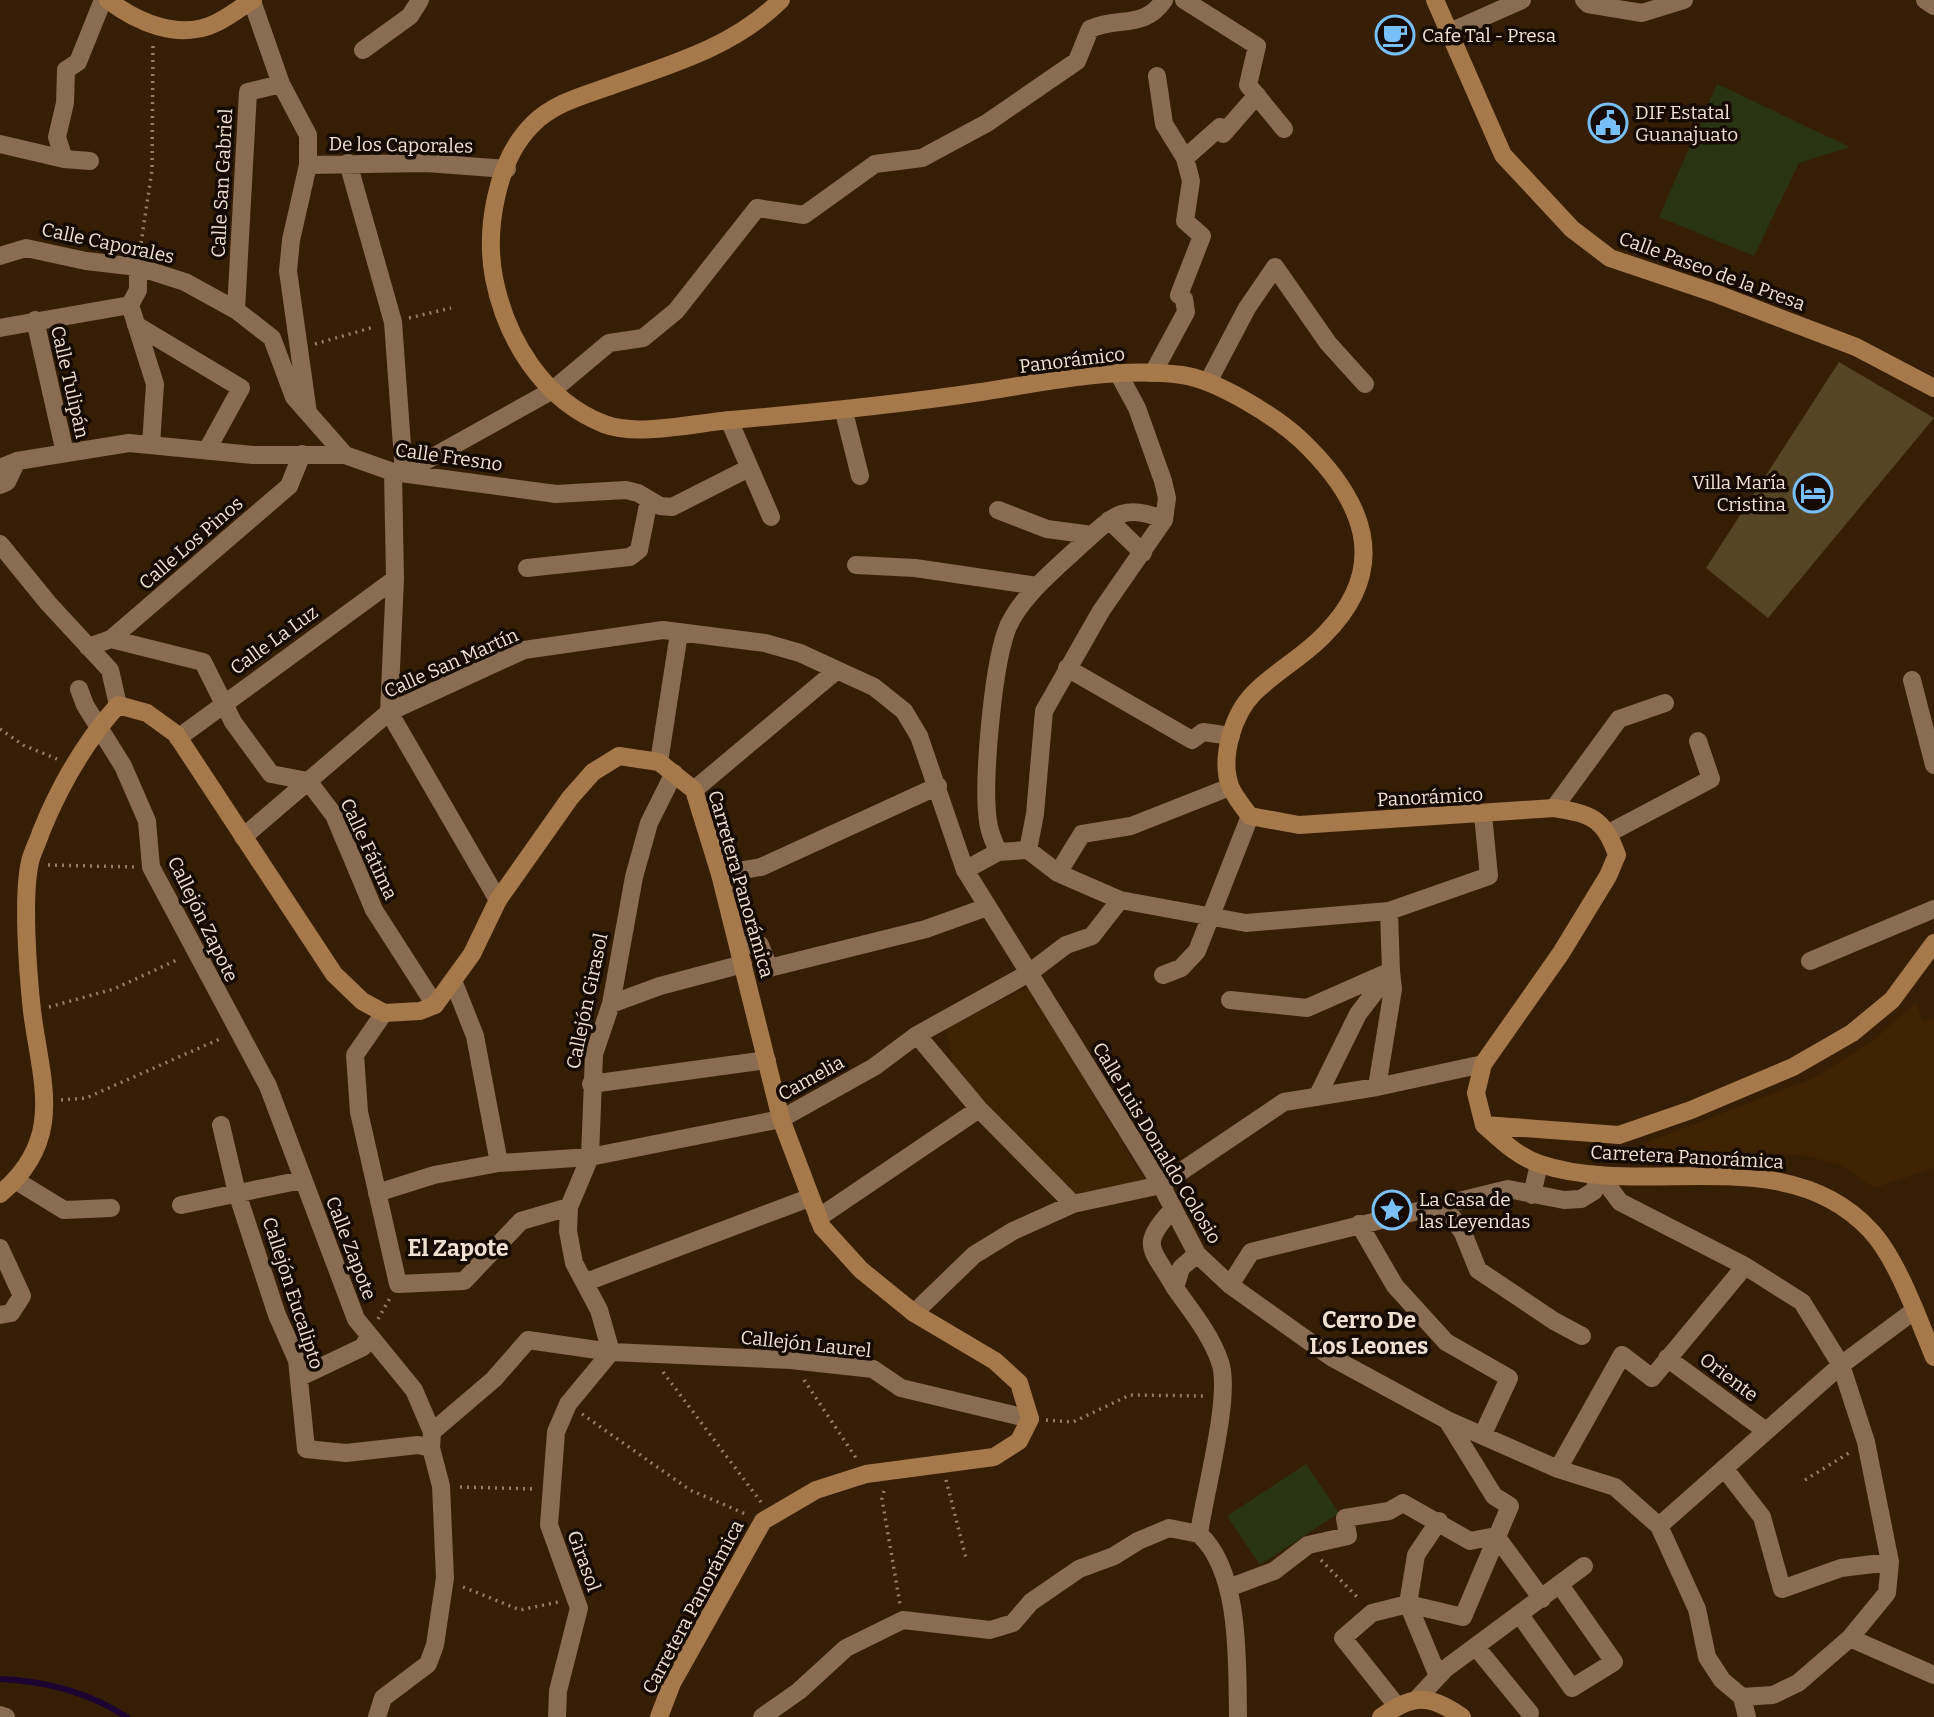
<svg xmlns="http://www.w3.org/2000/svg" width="1934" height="1717" font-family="Bitter,serif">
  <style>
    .built { fill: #3f2201 }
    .green { fill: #293412 }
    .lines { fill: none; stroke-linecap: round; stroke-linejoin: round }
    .stream { stroke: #1d0332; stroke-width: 6 }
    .building { fill: #554524 }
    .path { stroke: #927e69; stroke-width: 3.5; stroke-dasharray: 2 5; stroke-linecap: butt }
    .street { stroke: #896c52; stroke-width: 18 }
    .secondary { stroke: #a6794b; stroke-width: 18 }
    .labels { text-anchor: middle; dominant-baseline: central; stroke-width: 7; stroke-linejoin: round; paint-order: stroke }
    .poi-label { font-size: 19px; fill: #f0e0d1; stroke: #150b03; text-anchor: start }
    .street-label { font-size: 19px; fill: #f0e0d1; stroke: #150b03 }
    .quarter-label { font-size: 23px; font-weight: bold; fill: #f0e0d1; stroke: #150b03 }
  </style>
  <rect width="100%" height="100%" fill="#361e04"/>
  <path class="built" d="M 1029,987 L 1145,1181 L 1077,1197 L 954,1073 L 946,1027 Z
    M 1916,1002 L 1923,1022 L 1934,1018 L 1934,1168 L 1874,1188 L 1842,1165 L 1802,1155 L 1627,1150 L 1814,1078 L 1873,1041 Z"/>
  <path class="green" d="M 1717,84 L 1850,147 L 1799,163 L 1754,256 L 1659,217 Z
    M 1306,1464 L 1339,1513 L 1260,1565 L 1227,1516 Z"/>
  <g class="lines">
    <path class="stream" d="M 0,1679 C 46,1681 88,1692 127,1717"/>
  </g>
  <path class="building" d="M 1839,362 L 1934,418 L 1768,618 L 1706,568 Z"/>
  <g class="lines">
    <path class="path" d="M 140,250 L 152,170 L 153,45
      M 409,318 L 451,308
      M 315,344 L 374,327
      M 0,729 L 23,745 L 57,759
      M 48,865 L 135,867
      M 49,1007 L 114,989 L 179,959
      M 61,1100 L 86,1098 L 222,1038
      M 378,1319 L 390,1298
      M 663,1372 L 761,1502
      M 804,1380 L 856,1458
      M 582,1414 L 690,1490 L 748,1515
      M 1046,1420 L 1073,1422 L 1130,1395 L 1204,1396
      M 946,1480 L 966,1558
      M 1805,1480 L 1849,1453
      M 460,1487 L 536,1489
      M 884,1491 L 882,1499 L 900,1604
      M 1321,1560 L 1360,1600
      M 463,1587 L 520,1610 L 558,1602"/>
    <path class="street" d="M 1184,0 L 1257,46 L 1248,85 L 1284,129
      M 1584,0 L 1588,4 L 1642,13 L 1684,0
      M 1925,0 L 1934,6
      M 252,1 L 281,84 L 308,135 L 308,165 L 291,240 L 288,271 L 308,413
      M 1452,31 L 1522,0
      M 363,50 L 410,16 L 420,0
      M 0,144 L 64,159 L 90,161
      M 1185,158 L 1220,127 L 1223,134 L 1257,95
      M 64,159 L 57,137 L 65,103 L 66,70 L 78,62 L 103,0
      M 348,163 L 393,322 L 404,473 L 553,390 L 609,343 L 643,338 L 676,311 L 757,208 L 804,215 L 875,164 L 922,158 L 987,123 L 1077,61 L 1090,29 C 1118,16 1144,30 1164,0
      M 308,165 L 426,163 L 507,169
      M 0,256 L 26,248 L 86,261 L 138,267 L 185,282 L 236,310 L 272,338 L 294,397 L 345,455
      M 130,305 L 155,384 L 151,445
      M 130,305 L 138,290 L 138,267
      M 236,310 L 248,92 L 281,84
      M 35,320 L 65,453
      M 136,325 L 241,388 L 207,450
      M 0,328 L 130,305
      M 1153,373 L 1186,312 L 1184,299 L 1179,295 L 1202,236 L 1185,221 L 1191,181 L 1185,158 L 1164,124 L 1157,76
      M 1208,382 L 1247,308 L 1275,267 L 1328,343 L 1365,384
      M 844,412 L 860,476
      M 729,420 L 771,517
      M 0,468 L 17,461 L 129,443 L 253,455 L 345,455 L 393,472 L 556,494 L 626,490 L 638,493 L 660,506 L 672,507 L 749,468
      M 0,485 L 7,482 L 17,461
      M 998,510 L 1047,529 L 1092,535
      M 1109,520 L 1143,553
      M 0,544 L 48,603 L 110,670 L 118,705
      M 856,565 L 915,568 L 1037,586
      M 527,568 L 630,557 L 639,550 L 649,500
      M 111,639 L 203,662 L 233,722 L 271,774 L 308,781 L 334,815 L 374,910 L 435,1005
      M 88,647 L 111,639 L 289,486 L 302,454
      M 1067,668 L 1192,740 L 1203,732 L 1231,736
      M 1912,680 L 1934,765
      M 79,689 L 85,705 L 123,766 L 147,821 L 151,867 L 268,1086 L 356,1319 L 414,1390 L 432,1432 L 431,1448 L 441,1486 L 445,1578 L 435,1645 L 428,1664 L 383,1698 L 377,1717
      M 389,712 L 395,579 L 393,472
      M 389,712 L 498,900
      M 178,738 L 395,579
      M 659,762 L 679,633
      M 694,790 L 837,670
      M 1554,808 L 1619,719 L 1665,703
      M 1609,833 L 1711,779 L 1698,741
      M 243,837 L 389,712 L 524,650 L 663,630 L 765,643 L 800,653 L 874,687 L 904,711 L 919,736 L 965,870 L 1161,1185 L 1197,1254 L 1230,1285 L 1331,1357 L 1447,1420 L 1558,1469 L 1615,1487 L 1659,1526 L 1697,1609 L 1707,1657 L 1722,1680 L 1742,1697 L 1773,1695 L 1798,1683 L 1850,1638 L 1887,1593 L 1890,1562 L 1866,1442 L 1841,1365 L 1802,1302 L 1745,1266 L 1620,1202 L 1600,1175
      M 1028,850 L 1058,873 L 1120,900 L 1246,923 L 1389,911 L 1489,876 L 1483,815
      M 1028,850 L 1035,814 L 1044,711 L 1101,611 L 1164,520 L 1167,498 L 1163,481 L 1137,408 L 1118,373
      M 998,852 C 995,844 991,836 989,827 C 981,789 993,669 1006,632 C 1017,599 1058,567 1082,544 C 1113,516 1124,502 1164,520
      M 965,870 L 998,852 L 1028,850
      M 1058,873 L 1082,834 L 1131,826 L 1230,787
      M 720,874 L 761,867 L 938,786
      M 738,945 L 760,945 L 769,968 L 926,929 L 987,907
      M 1810,961 L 1934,909
      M 1163,975 L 1181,968 L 1197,951 L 1250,816
      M 454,983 L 475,1036 L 499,1163
      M 1230,1000 L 1307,1008 L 1391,971 L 1393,989 L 1377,1087
      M 611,1004 L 660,986 L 743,964
      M 384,1013 L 355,1055 L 359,1112 L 398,1284 L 464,1281 L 521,1221 L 569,1207
      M 917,1035 L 979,1109 L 1073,1204
      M 591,1084 L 767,1060
      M 1317,1097 L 1358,1014 L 1391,971 L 1389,911
      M 221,1125 L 237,1193 L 277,1315 L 297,1360 L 306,1449 L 346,1453 L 418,1445 L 431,1448
      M 15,1180 L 64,1210 L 111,1208
      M 377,1193 L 434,1175 L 499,1163 L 590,1157 L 781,1119 L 874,1067 L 917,1035 L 1029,973 L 1066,945 L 1092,936 L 1120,900
      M 1532,1195 L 1539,1164
      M 181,1205 L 302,1180
      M 1444,1205 L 1463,1233 L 1478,1270 L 1554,1321 L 1582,1336
      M 1173,1209 C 1138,1247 1152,1247 1175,1288
      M 818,1218 L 979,1109
      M 1359,1224 L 1395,1286 L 1446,1342 L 1509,1378 L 1483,1434
      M 0,1248 L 22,1296 L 11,1313 L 0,1315
      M 1197,1254 L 1181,1268 L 1175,1288 C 1192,1312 1211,1335 1220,1362 C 1232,1395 1204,1495 1199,1534
      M 586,1282 L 809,1198
      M 1230,1285 L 1251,1252 L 1508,1189 L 1564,1200 L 1581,1199 L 1594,1191 L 1600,1175
      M 914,1313 L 974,1255 L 1013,1231 L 1073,1204 L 1161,1185 L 1284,1102 L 1377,1087 L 1483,1064
      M 611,1352 L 599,1310 L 574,1263 L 568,1231 L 569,1207 L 590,1157 L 594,1054 L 611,1004 L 634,877 L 649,823 L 674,773
      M 1667,1358 L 1766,1431
      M 300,1377 L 363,1347 L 369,1336
      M 432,1432 L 494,1379 L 528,1340 L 611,1352 L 791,1360 L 873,1369 L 901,1388 L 1030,1419
      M 1724,1468 L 1762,1517 L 1782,1589 L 1841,1568 L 1890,1562
      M 1558,1469 L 1622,1355 L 1652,1378 L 1745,1266
      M 1659,1526 L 1841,1365 L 1915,1310
      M 1199,1534 C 1241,1572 1237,1663 1238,1717
      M 1496,1536 L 1542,1599
      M 1228,1588 L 1274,1571 L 1308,1545 L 1348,1536 L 1345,1518 L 1389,1511 L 1403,1503 L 1470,1541 L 1496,1536
      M 1520,1615 L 1572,1688 L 1614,1662 L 1560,1585
      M 1850,1638 L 1934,1675
      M 1476,1647 L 1530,1713
      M 1438,1676 L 1408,1604 L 1416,1555 L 1439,1521
      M 1742,1697 L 1747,1717
      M 1418,1698 L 1445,1669 L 1584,1566
      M 1397,1706 L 1343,1638 L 1372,1613 L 1408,1604 L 1463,1617 L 1510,1506 L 1494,1496 L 1447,1420
      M 0,1715 L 6,1717
      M 557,1717 L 558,1691 L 579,1608 L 549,1525 L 556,1432 L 568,1404 L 611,1352
      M 762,1717 L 799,1691 L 846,1648 L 903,1620 L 990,1630 L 1013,1623 L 1031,1602 L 1079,1569 L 1114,1556 L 1138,1541 L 1169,1528 L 1199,1534"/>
    <path class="secondary" d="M 108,0 C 137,22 179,41 216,23 C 229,17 241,7 253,0
      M 781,0 C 735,46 673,64 613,85 C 585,95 553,103 532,125 C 496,161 485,230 494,278 C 506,339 543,400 604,424 C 637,437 695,423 731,420 C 812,413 893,405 974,393 C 1042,383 1113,366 1182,375 C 1217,380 1275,416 1301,440 C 1363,499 1393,566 1324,635 C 1303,657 1276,671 1254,693 C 1233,714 1220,757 1230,786 C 1234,796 1243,807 1250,816 L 1299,825 L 1554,808 C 1591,814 1604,818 1617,855 L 1608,876 L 1561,953 L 1483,1064 L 1476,1093 L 1484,1125
      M 1435,0 L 1503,155 L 1572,229 L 1610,258 L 1717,294 L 1856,347 L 1934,388
      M 1484,1125 C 1501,1140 1518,1157 1540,1164 C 1645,1199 1786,1139 1870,1230 C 1897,1258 1919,1321 1934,1357
      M 1484,1125 L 1619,1135 L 1691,1110 L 1793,1067 L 1852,1033 L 1892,1000 L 1934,943
      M 0,1194 C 66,1139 41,1082 32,1011 C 28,974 22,897 30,862 C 32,852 38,842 41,832 C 60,785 84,743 118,705 L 147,713 L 176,734 L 334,974 L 362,1001 L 384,1013 L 420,1011 L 435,1005 L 472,954 L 498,900 L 570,798 L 593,772 L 619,756 L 659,762 L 694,790 L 720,874 L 781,1119 L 822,1227 L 861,1270 L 914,1313 L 995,1361 L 1019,1383 L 1030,1419 L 1019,1441 L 994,1457 L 866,1474 L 816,1490 L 763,1521 L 672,1683 L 659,1717
      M 1381,1717 C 1413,1694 1430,1694 1462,1717"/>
  </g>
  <defs>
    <symbol id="cafe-ring" viewBox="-11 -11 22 22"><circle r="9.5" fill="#150b03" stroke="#78bff8" stroke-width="1.5"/><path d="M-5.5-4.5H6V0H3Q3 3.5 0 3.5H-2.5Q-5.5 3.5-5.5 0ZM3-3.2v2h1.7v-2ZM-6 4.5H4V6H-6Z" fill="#78bff8"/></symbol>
    <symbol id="civic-ring" viewBox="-11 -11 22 22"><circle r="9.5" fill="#150b03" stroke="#78bff8" stroke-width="1.5"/><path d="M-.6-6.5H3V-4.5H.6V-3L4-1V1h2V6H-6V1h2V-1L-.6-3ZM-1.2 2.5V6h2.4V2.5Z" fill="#78bff8"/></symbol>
    <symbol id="hotel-ring" viewBox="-11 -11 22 22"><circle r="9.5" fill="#150b03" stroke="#78bff8" stroke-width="1.5"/><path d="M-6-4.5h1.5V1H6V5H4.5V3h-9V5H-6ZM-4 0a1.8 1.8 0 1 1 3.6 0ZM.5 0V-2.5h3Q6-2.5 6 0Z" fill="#78bff8"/></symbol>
    <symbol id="sight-ring" viewBox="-11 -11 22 22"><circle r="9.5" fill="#150b03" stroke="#78bff8" stroke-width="1.5"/><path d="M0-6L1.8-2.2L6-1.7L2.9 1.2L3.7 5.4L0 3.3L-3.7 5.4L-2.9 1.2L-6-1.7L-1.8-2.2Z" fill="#78bff8"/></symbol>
  </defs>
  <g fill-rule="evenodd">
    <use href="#cafe-ring" x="1373" y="13" width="44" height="44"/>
    <use href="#civic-ring" x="1586" y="101" width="44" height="44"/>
    <use href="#hotel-ring" x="1791" y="471" width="44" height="44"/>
    <use href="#sight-ring" x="1370" y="1188" width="44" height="44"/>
  </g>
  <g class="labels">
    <g class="poi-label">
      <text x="1422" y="35">Cafe Tal - Presa</text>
      <text x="1635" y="112">DIF Estatal<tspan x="1635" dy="22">Guanajuato</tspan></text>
      <text x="1786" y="482" text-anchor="end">Villa María<tspan x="1786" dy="22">Cristina</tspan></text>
      <text x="1419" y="1199">La Casa de<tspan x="1419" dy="22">las Leyendas</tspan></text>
    </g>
    <g class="street-label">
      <text transform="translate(401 145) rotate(1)">De los Caporales</text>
      <text transform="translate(222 183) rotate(-87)">Calle San Gabriel</text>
      <text transform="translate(108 243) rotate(12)">Calle Caporales</text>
      <text transform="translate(1712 271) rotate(20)">Calle Paseo de la Presa</text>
      <text transform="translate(1072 360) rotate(-7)">Panorámico</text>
      <text transform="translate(70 382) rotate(77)">Calle Tulipán</text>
      <text transform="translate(449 457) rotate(8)">Calle Fresno</text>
      <text transform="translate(191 543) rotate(-41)">Calle Los Pinos</text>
      <text transform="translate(274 640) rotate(-36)">Calle La Luz</text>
      <text transform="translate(451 663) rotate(-24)">Calle San Martín</text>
      <text transform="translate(1430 797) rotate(-3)">Panorámico</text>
      <text transform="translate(369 849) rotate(65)">Calle Fátima</text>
      <text transform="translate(741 884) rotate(74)">Carretera Panorámica</text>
      <text transform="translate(203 919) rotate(64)">Callejón Zapote</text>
      <text transform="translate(587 1001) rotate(-78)">Callejón Girasol</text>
      <text transform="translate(811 1078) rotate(-29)">Camelia</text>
      <text transform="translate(1157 1143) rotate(59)">Calle Luis Donaldo Colosio</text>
      <text transform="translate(1687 1157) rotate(3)">Carretera Panorámica</text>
      <text transform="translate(351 1248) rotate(69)">Calle Zapote</text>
      <text transform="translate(293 1293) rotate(72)">Callejón Eucalipto</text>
      <text transform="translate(806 1344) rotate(6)">Callejón Laurel</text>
      <text transform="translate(1729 1377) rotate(37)">Oriente</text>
      <text transform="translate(584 1561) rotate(70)">Girasol</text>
      <text transform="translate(693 1607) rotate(-62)">Carretera Panorámica</text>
    </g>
    <g class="quarter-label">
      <text x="458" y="1248">El Zapote</text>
      <text x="1369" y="1320">Cerro De<tspan x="1369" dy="26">Los Leones</tspan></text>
    </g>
  </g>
</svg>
